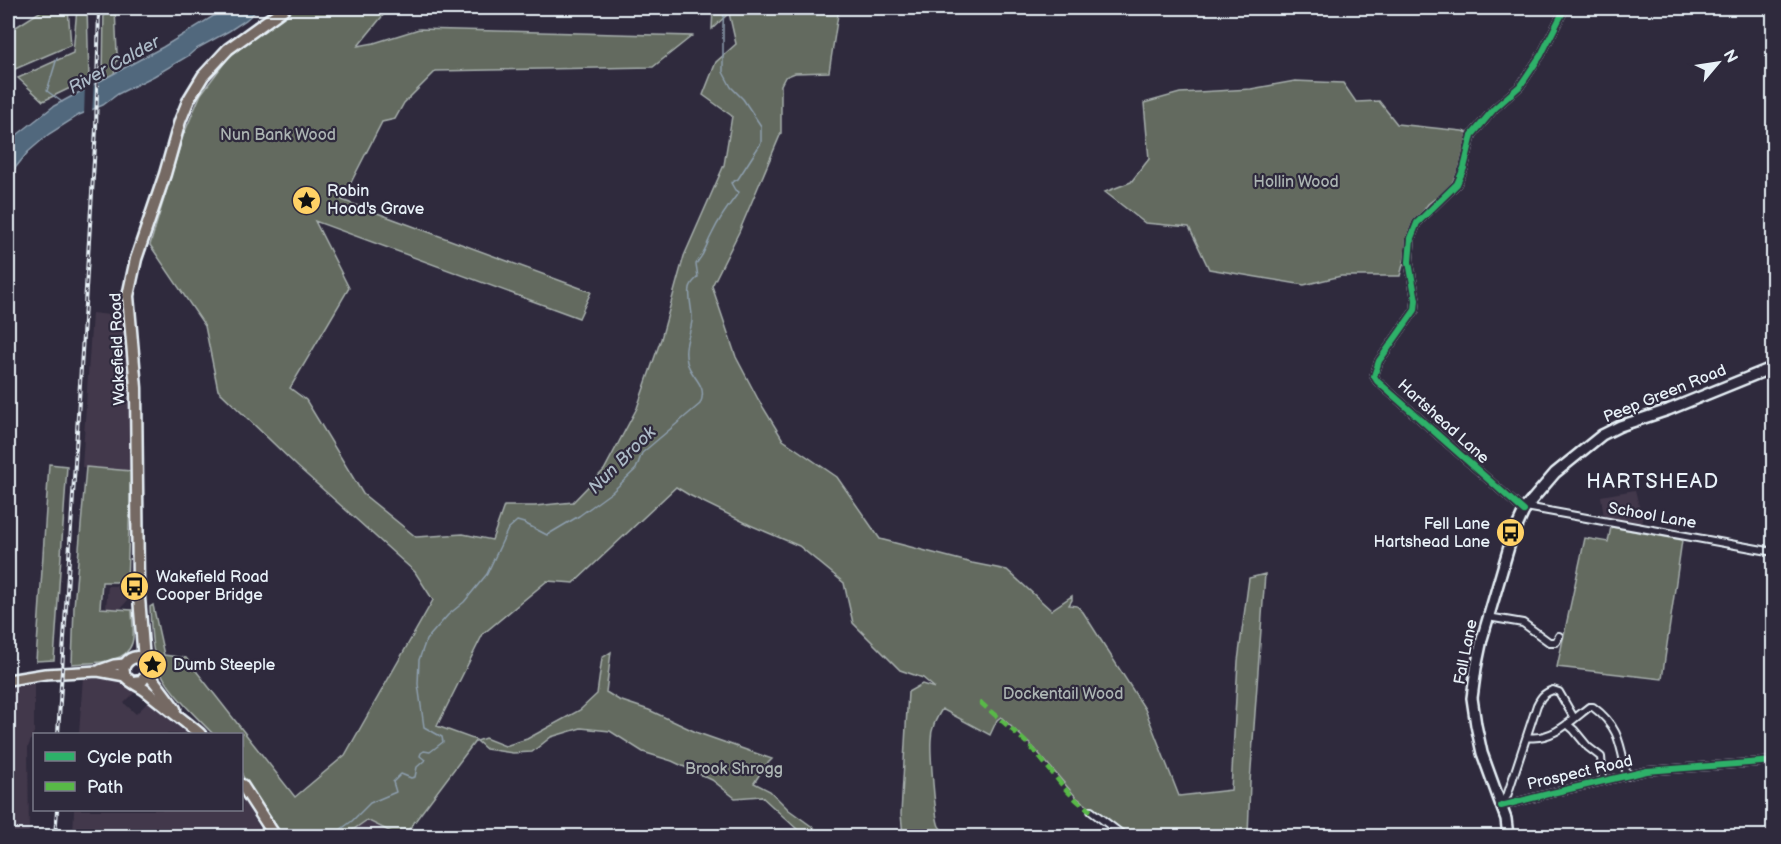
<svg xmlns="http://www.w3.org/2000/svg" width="1781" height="844" font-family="'Balsamiq Sans',sans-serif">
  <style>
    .built { fill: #42384b }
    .green { fill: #636b5f; stroke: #a6aeac; stroke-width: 1.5 }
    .water { fill: #51677d; stroke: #8d9eae; stroke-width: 1.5 }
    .pier { fill: #2f2a3d }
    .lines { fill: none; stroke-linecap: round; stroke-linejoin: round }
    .stream { stroke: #8d9eae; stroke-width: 1.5 }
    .minor-casing { stroke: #e8f1f8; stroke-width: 10 }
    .secondary-casing { stroke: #e8f1f8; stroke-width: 14 }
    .primary-casing { stroke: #e8f1f8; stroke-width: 14 }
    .trunk-casing { stroke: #e8f1f8; stroke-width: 15 }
    .minor { stroke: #2f2a3d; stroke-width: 6 }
    .secondary { stroke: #2f2a3d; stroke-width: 9 }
    .primary { stroke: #756964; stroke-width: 9 }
    .trunk { stroke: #756964; stroke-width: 10 }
    .rail-casing { stroke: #e8f1f8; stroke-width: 4 }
    .rail { stroke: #2f2a3d; stroke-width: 1.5; stroke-dasharray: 4.5; stroke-linecap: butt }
    .quiet { stroke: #58b947; stroke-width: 4.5; stroke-dasharray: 9 4.5; stroke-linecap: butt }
    .cycleway-casing { stroke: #2f2a3d; stroke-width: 10 }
    .cycleway { stroke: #2db169; stroke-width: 6 }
    .labels { text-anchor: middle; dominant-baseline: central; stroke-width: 4.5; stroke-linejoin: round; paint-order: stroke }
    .park-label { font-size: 16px; fill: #acb5b3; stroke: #2f2a3d }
    .poi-label { font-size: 16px; fill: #e8f1f8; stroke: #2f2a3d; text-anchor: start }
    .street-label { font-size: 16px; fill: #e8f1f8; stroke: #2f2a3d }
    .water-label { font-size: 18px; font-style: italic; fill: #acbac7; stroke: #2f2a3d }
    .quarter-label { font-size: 20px; letter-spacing: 1.5px; fill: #e8f1f8; stroke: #2f2a3d }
  </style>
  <rect width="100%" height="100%" fill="#2f2a3d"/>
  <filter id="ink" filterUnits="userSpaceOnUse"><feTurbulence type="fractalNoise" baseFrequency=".0167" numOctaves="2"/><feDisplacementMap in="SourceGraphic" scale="12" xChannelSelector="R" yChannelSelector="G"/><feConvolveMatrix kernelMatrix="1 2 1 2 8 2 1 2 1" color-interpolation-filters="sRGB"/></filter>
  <g filter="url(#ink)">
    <path class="built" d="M 92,313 L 127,317 L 132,390 L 131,471 L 82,467 Z
      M 1635,490 L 1644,525 L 1604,518 L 1601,496 Z
      M 108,586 L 126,586 L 127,601 L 121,608 L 106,608 Z
      M 83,676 L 120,679 L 135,692 L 124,703 L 136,714 L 148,702 L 188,734 L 79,734 Z
      M 34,683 L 34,732 L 28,747 L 29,836 L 8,836 L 8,686 Z
      M 242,796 L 264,836 L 73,836 L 74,810 L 242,810 Z
      M 367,820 L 399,836 L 344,836 Z"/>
    <path class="green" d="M 46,8 L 74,8 L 68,9 L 71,45 L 8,72 L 8,32 Z
      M 77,8 L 87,8 L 89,79 L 43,101 L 18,78 L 73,53 Z
      M 104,8 L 115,8 L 117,53 L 119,58 L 116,62 L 114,74 L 103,79 Z
      M 291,8 L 389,8 L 358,46 L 374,43 L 419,29 L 692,36 L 653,67 L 436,71 L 404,103 L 395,119 L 382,122 L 342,200 L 591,292 L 579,318 L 315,221 L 349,288 L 290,388 L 306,400 L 363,494 L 416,537 L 463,534 L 492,540 L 504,506 L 535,506 L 573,502 L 604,470 L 637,408 L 661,339 L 684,256 L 724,165 L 732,116 L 703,95 L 716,62 L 736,44 L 729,13 L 712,29 L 713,8 L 734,8 L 731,12 L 751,8 L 839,8 L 829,72 L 795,73 L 785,77 L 781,85 L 781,133 L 739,232 L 712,286 L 736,357 L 758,399 L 783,440 L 837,477 L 880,539 L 972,563 L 1007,570 L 1051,610 L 1072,596 L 1072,600 L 1069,605 L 1077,606 L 1083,612 L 1145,709 L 1179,796 L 1231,790 L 1238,661 L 1249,578 L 1265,574 L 1250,782 L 1248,836 L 1128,836 L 1076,797 L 1035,749 L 1001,717 L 997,720 L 990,735 L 942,709 C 936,719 931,728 931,740 C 930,752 935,819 939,826 C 941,830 946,833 948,836 L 903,836 L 901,814 L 908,692 L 922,684 L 935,688 L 923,678 L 900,670 L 853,623 L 844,583 L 799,546 L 750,525 L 689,495 L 676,487 L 574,583 L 547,581 L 483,634 L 437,726 L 476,740 L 404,836 L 399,836 L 367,820 L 344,836 L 283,836 L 242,775 L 242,734 L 213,734 C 194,714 167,691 157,664 C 151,646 151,626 150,607 L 153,605 L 164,655 L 186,658 L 295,797 L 345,755 L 433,600 L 415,572 L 298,467 L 218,390 L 205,326 L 150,245 L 183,136 L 201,94 L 228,58 Z
      M 1295,81 L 1343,83 L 1356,102 L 1379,101 L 1397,124 L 1462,131 L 1469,133 L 1459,171 L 1449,188 L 1428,204 L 1414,224 L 1400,276 L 1341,276 L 1304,285 L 1209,269 L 1189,227 L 1145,223 L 1105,192 L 1131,182 L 1149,159 L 1144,103 L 1180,93 L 1251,89 Z
      M 49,464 L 67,466 L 54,660 L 36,661 Z
      M 86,467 L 131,471 L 127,582 L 102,582 L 100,608 L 132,610 C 132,620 135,634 132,643 C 125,666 90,662 72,664 L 74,607 Z
      M 1611,527 L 1682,540 L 1662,679 L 1557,667 L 1585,538 L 1608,542 Z
      M 611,652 L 606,692 L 619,700 L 649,710 L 698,733 L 772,759 L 765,766 L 754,783 L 770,791 L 789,810 L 825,836 L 809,836 L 799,831 L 761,796 L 735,798 L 712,780 L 672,761 L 643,752 L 610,731 L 581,728 L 551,737 L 532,752 L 513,753 L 486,749 L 477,741 L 485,738 L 505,746 L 527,739 L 580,710 L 597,694 L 602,658 Z"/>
    <path class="water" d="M 224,8 L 259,8 L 246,20 L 229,31 L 196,49 L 188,56 L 154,76 L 118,94 L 103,105 L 79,115 L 49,134 L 28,152 L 8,177 L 8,142 L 54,106 L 163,47 L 217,14 Z"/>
    <path class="pier" d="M 94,80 L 92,113 L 84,116 L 85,85 Z"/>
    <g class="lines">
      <path class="stream" d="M 57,58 L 47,91 L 62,102
        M 332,836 L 352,821 L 370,803 L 396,792 L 393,782 L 401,774 L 411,778 L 415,777 L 417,767 L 425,760 L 420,756 L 421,753 L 424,751 L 430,752 L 443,742 L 442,737 L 424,727 L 418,684 L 419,660 L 426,640 L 448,615 L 464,602 L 487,574 L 508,529 L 517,521 L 524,523 L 547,535 L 579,516 L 612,492 L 636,469 L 642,453 L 700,404 C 709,385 691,378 687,362 C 683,347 690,335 692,321 C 693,310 688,299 690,288 C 691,283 695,280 698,277 L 696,264 C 706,252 705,247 712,234 C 719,219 729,205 739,192 L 735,190 L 731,183 L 738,179 L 761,143 L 761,126 L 743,99 L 731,87 L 723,72 L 723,26 L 724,8"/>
      <defs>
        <path id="minor" d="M 1526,507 L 1774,552
          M 1524,511 L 1377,381 L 1374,376 L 1379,361 L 1415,310 L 1416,300 L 1409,262 L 1411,238 L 1417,223 L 1457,184 L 1464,168 L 1472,135 L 1494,109 L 1520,86 L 1541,55 L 1565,8
          M 1488,617 L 1523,623 L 1549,642 L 1556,642 L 1559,636
          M 1567,724 L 1574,730 L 1588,747 L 1601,757 L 1603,781
          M 1527,737 C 1552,741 1571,721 1589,707 L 1593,707 C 1620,727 1620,745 1627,776
          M 1500,804 L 1507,796 L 1537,705 C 1541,697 1544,693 1553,690 L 1559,692 L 1574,718
          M 1501,806 L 1552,793 L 1647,771 L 1774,761
          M 1091,811 L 1124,836"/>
        <path id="secondary" d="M 1508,836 L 1506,819 L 1482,753 L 1476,725 L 1472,698 L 1476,668 L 1482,639 L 1511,540 L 1526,507 L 1555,473 L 1602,435 L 1620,426 L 1668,410 L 1774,367"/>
        <path id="primary" d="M 100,670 L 114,665 L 125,664
          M 8,680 L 45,674 L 98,671 L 125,676"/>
        <path id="trunk" d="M 144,660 L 138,585 L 136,388 L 128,296 L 136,259 L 165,174 L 180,121 L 189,99 L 203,76 L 228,49 L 285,8
          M 148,673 L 175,709
          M 133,682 L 142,681 L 148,673 L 146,663 L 137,657 C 128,658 119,667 126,677 C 130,682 139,686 145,690 C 163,705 182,719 200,734
          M 242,785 L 275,836"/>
      </defs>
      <use href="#minor" class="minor-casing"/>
      <use href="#secondary" class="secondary-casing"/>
      <use href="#primary" class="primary-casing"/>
      <use href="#trunk" class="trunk-casing"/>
      <use href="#minor" class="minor"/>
      <use href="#secondary" class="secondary"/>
      <use href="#primary" class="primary"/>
      <use href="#trunk" class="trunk"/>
      <defs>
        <path id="rail" d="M 58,734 L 96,129 L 99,8
          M 55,836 L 57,810"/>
      </defs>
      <use href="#rail" class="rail-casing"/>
      <use href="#rail" class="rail"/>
      <path class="quiet" d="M 980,702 C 999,719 1020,735 1036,753 C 1054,774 1068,797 1091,811"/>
      <defs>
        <path id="cycleway" d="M 1524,511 L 1377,381 L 1374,376 L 1379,361 L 1415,310 L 1416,300 L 1409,262 L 1411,238 L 1417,223 L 1457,184 L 1464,168 L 1472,135 L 1494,109 L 1520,86 L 1541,55 L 1565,8
          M 1501,806 L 1552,793 L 1647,771 L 1774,761"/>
      </defs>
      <use href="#cycleway" class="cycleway-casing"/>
      <use href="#cycleway" class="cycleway"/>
    </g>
  </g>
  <defs>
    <symbol id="sight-disc" viewBox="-11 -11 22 22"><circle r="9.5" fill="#ffd166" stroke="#2f2a3d"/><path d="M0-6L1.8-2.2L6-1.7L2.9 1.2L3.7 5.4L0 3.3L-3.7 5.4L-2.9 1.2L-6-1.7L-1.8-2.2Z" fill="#111"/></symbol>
    <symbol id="bus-disc" viewBox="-11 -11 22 22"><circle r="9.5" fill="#ffd166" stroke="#2f2a3d"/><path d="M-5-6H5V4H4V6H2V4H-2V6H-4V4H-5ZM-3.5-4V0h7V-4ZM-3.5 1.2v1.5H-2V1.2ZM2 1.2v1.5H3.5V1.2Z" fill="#111"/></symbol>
  </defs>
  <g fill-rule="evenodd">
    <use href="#sight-disc" x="290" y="184" width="33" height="33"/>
    <use href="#bus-disc" x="1494" y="516" width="33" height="33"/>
    <use href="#bus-disc" x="118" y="570" width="33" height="33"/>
    <use href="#sight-disc" x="136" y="648" width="33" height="33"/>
  </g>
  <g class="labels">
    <g class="park-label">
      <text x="278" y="135">Nun Bank Wood</text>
      <text x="1296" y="182">Hollin Wood</text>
      <text x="1063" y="694">Dockentail Wood</text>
      <text x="734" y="769">Brook Shrogg</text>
    </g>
    <g class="poi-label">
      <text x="327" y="191">Robin<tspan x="327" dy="18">Hood's Grave</tspan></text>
      <text x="1490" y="524" text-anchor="end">Fell Lane<tspan x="1490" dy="18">Hartshead Lane</tspan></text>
      <text x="156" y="577">Wakefield Road<tspan x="156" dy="18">Cooper Bridge</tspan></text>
      <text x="173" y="665">Dumb Steeple</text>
    </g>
    <g class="street-label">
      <text transform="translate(118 349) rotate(-92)">Wakefield Road</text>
      <text transform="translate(1665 394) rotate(-22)">Peep Green Road</text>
      <text transform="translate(1443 422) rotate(42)">Hartshead Lane</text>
      <text transform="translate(1652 516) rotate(10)">School Lane</text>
      <text transform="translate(1466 652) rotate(-79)">Fall Lane</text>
      <text transform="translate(1580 773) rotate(-13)">Prospect Road</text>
    </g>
    <g class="water-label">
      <text transform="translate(114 65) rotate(-29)">River Calder</text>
      <text transform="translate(622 460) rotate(-45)">Nun Brook</text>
    </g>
    <g class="quarter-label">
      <text x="1653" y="482">HARTSHEAD</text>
    </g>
  </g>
  <rect width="1781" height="844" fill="none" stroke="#2f2a3d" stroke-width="30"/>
  <rect x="15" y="15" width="1751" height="814" fill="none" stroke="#e8f1f8" stroke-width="2" filter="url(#ink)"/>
  <rect x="33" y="733" width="210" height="78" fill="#2f2a3d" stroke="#797a88" stroke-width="1.5"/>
  <rect x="45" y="752" width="30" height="9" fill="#2db169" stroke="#797a88" stroke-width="1.5"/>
  <text x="87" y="763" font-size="18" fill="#e8f1f8">Cycle path</text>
  <rect x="45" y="782" width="30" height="9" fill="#58b947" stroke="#797a88" stroke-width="1.5"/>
  <text x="87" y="793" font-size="18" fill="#e8f1f8">Path</text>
  <g transform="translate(1718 63) rotate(61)" stroke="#2f2a3d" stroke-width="4.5" paint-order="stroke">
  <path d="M0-4.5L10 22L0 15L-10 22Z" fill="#e8f1f8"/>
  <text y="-9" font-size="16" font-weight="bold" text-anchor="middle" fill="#e8f1f8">N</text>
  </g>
</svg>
